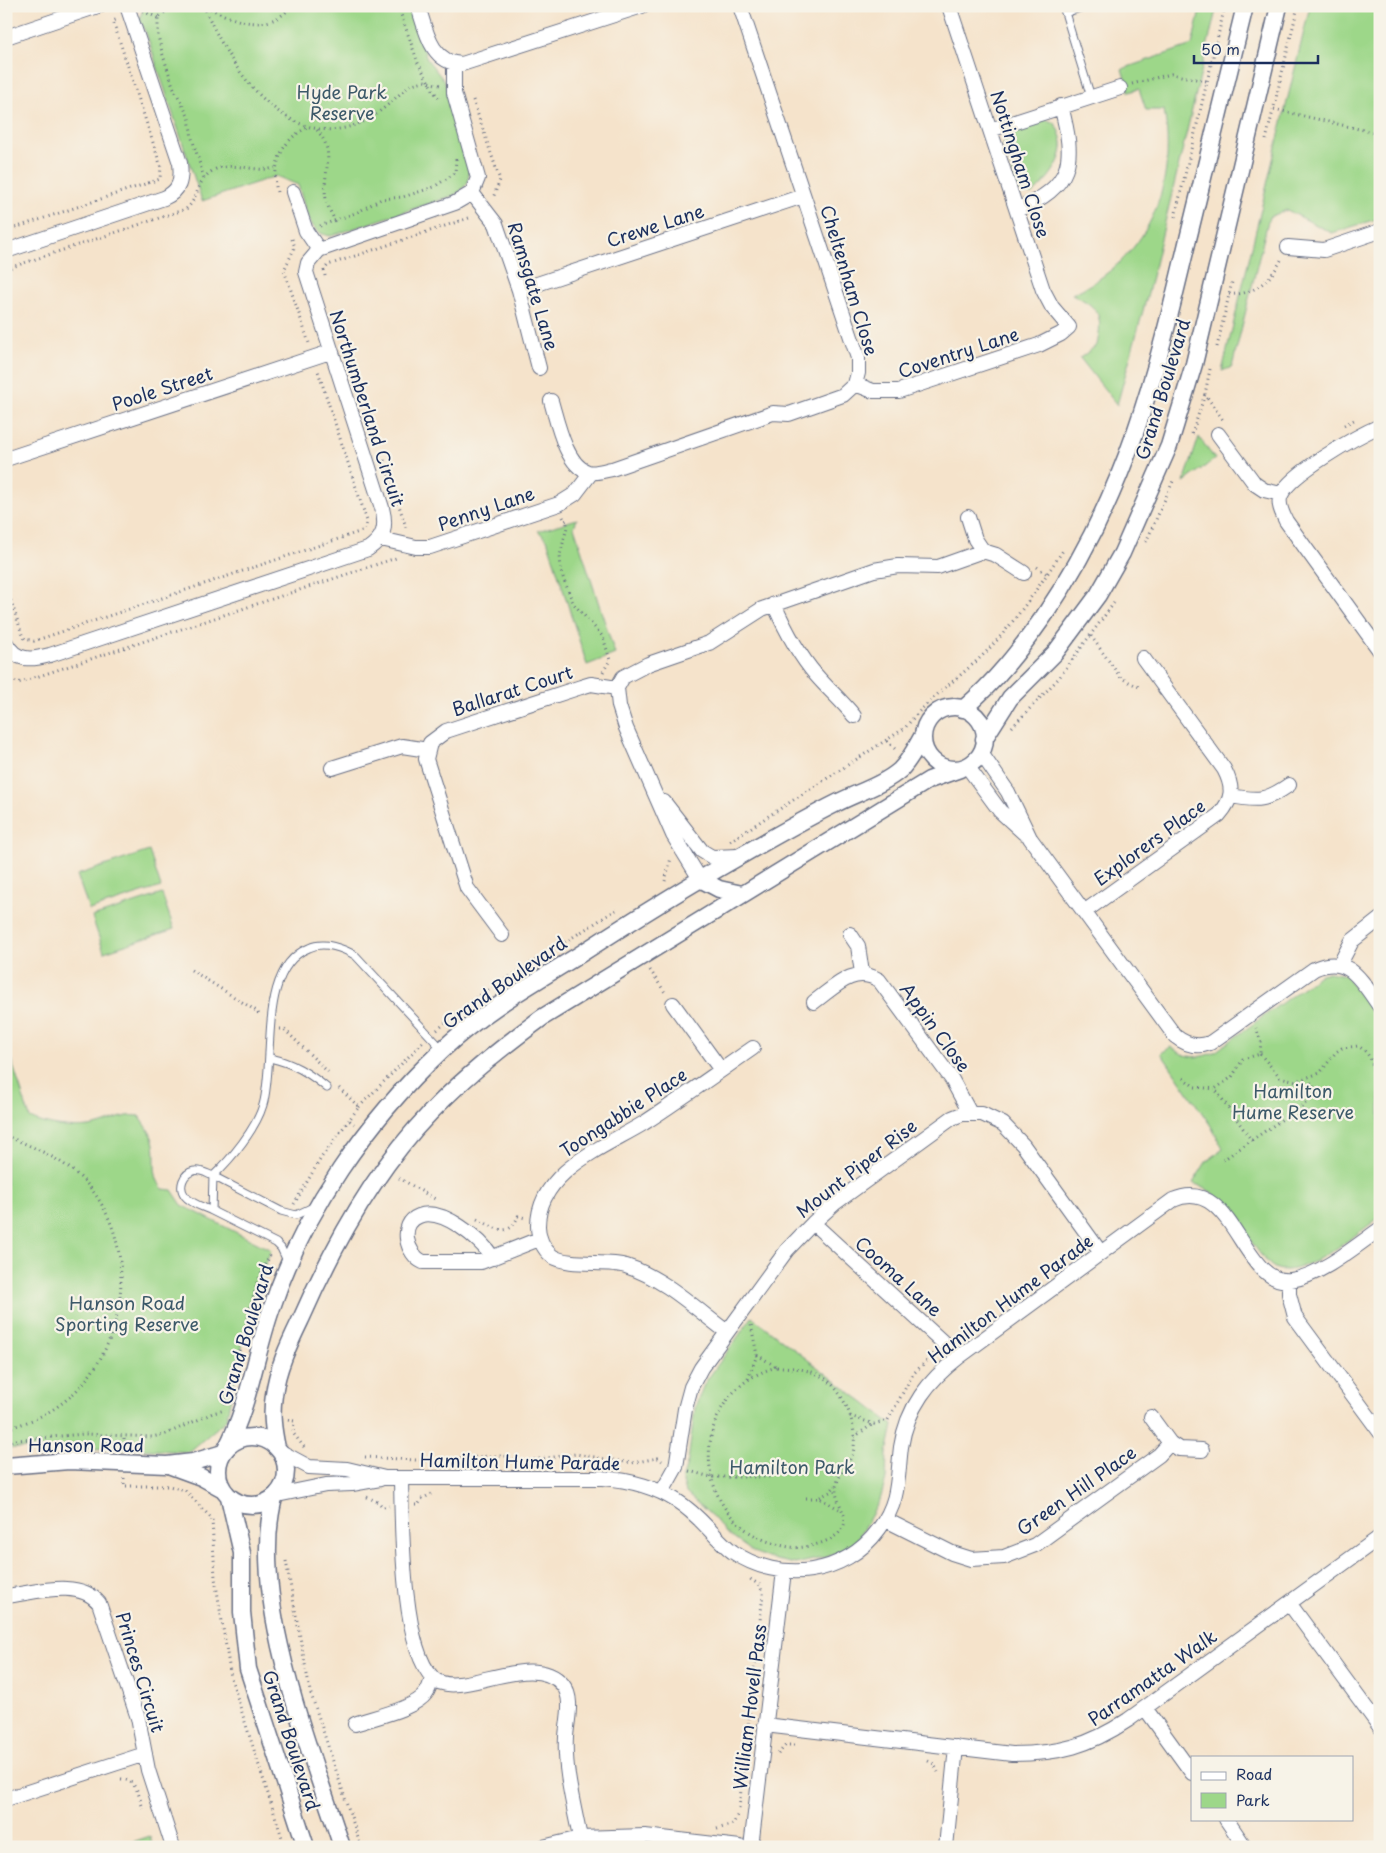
<svg xmlns="http://www.w3.org/2000/svg" width="1386" height="1853" font-family="'Playpen Sans',sans-serif">
  <style>
    .green { fill: #9dd789; stroke: #5c8374 }
    .lines { fill: none; stroke-linecap: round; stroke-linejoin: round }
    .service-casing { stroke: #676e84; stroke-width: 9 }
    .minor-casing { stroke: #676e84; stroke-width: 16 }
    .tertiary-casing { stroke: #676e84; stroke-width: 19 }
    .path { stroke: #676e84; stroke-width: 3; stroke-dasharray: 1 4; stroke-linecap: butt }
    .service { stroke: #fff; stroke-width: 7 }
    .minor { stroke: #fff; stroke-width: 14 }
    .tertiary { stroke: #fff; stroke-width: 16 }
    .labels { text-anchor: middle; dominant-baseline: central; stroke-width: 4.5; stroke-linejoin: round; paint-order: stroke }
    .park-label { font-size: 18px; fill: #3c5969; stroke: #f7f3e8 }
    .street-label { font-size: 18px; fill: #1b2f5e; stroke: #f7f3e8 }
  </style>
  <rect width="100%" height="100%" fill="#f7f3e8"/>
  <filter id="ink" filterUnits="userSpaceOnUse"><feTurbulence type="fractalNoise" baseFrequency=".02" numOctaves="2"/><feDisplacementMap in="SourceGraphic" scale="10" xChannelSelector="R" yChannelSelector="G"/><feConvolveMatrix kernelMatrix="1 2 1 2 8 2 1 2 1" color-interpolation-filters="sRGB"/></filter>
  <filter id="wash" filterUnits="userSpaceOnUse"><feTurbulence type="fractalNoise" baseFrequency=".0096" numOctaves="4" result="noise"/><feDisplacementMap in="SourceGraphic" scale="20" xChannelSelector="R" yChannelSelector="G"/><feGaussianBlur stdDeviation="1.12" result="paint"/><feColorMatrix in="noise" values="0 0 0 0 0 0 0 0 0 0 0 0 0 0 0 0 0 1.4 0 .05"/><feComposite in="paint" operator="in"/></filter>
  <g filter="url(#wash)">
    <rect width="100%" height="100%" fill="#f5e3cb"/>
    <path class="green" d="M 144,6 L 410,6 L 427,59 L 445,82 L 451,114 L 469,171 L 468,182 L 461,191 L 452,196 L 331,236 C 307,234 305,205 298,185 L 276,176 L 202,201 L 146,33 L 139,20 Z
      M 1201,6 L 1217,6 L 1149,289 L 1117,405 L 1080,358 L 1097,345 C 1103,315 1100,308 1072,294 C 1147,260 1178,189 1164,110 L 1146,110 L 1139,89 L 1129,92 L 1122,69 L 1192,45 Z
      M 1310,6 L 1380,6 L 1380,218 L 1332,233 L 1287,210 L 1269,217 L 1232,367 L 1222,371 Z
      M 1044,119 L 1055,123 C 1058,130 1063,139 1062,147 C 1061,165 1045,183 1032,194 L 1019,192 L 1003,144 L 1013,130 Z
      M 1199,437 L 1215,459 L 1184,482 Z
      M 577,519 L 574,527 L 615,654 L 587,665 L 547,539 L 538,531 Z
      M 149,851 L 161,887 L 89,910 L 77,875 Z
      M 162,894 L 174,929 L 104,952 L 92,917 Z
      M 1329,972 L 1345,975 L 1380,1021 L 1380,1217 C 1359,1232 1298,1283 1273,1267 C 1261,1259 1247,1234 1238,1222 C 1222,1201 1218,1193 1193,1183 L 1206,1162 L 1223,1149 L 1211,1126 L 1161,1053 L 1171,1047 C 1186,1059 1198,1059 1215,1052 L 1321,974 Z
      M 6,1044 L 30,1118 C 46,1126 72,1129 89,1127 C 107,1125 121,1113 139,1116 C 145,1124 150,1131 153,1140 C 158,1158 150,1174 163,1189 L 172,1190 L 182,1205 L 271,1250 L 251,1306 L 226,1420 L 189,1452 L 135,1449 L 6,1448 Z
      M 752,1317 L 893,1425 L 887,1453 L 886,1479 L 880,1500 L 855,1544 L 827,1557 L 795,1564 L 772,1559 L 753,1552 L 726,1533 L 714,1518 L 686,1493 L 682,1479 L 688,1461 L 695,1408 L 704,1384 Z
      M 150,1836 L 153,1847 L 118,1847 Z"/>
  </g>
  <g filter="url(#ink)">
    <g class="lines">
      <defs>
        <path id="service" d="M 1063,6 L 1091,97
          M 1065,13 L 1086,6
          M 270,1058 C 293,1063 309,1073 327,1088
          M 313,1207 L 296,1215 L 281,1211 L 213,1176 C 207,1174 201,1169 194,1171 C 183,1173 178,1187 185,1196 C 191,1204 204,1207 212,1211 L 213,1176 C 231,1159 256,1129 263,1105 C 276,1061 257,968 309,948 C 324,941 343,948 356,956 L 442,1049
          M 212,1211 L 276,1243 L 281,1248 L 288,1263"/>
        <path id="minor" d="M 418,6 C 426,31 431,63 462,64 L 642,6
          M 6,37 L 98,6
          M 990,130 L 1120,88
          M 293,192 L 306,231 L 319,250
          M 472,193 L 496,224 L 519,290 L 539,368
          M 1017,210 C 1073,186 1076,162 1061,106
          M 1288,247 L 1324,250 L 1380,231
          M 6,251 L 164,198 C 180,191 182,180 180,163 L 127,6
          M 519,290 L 803,196
          M 855,384 L 873,391 L 899,391 L 1039,345 L 1061,334 L 1069,327 L 1052,307 L 1043,290 L 949,6
          M 551,401 C 557,421 566,466 588,472 C 595,474 605,470 612,469 L 773,413 L 789,414 L 843,395 L 855,384 L 858,373 L 858,358 L 740,6
          M 1380,426 C 1357,436 1291,473 1281,495 C 1277,503 1282,513 1286,521 L 1380,651
          M 1218,434 L 1255,484 L 1264,490 L 1281,494
          M 6,459 L 330,352
          M 968,517 L 975,539 L 983,551
          M 381,539 L 416,547 L 430,547 L 559,504 L 575,494 L 591,473
          M 774,604 C 785,629 798,654 816,675 C 828,689 842,701 854,716
          M 6,643 C 16,662 32,660 50,655 L 368,549 C 384,538 387,527 382,508 L 306,272 L 308,263 L 319,250 L 455,203 L 472,193 L 478,178 L 454,93 L 454,64
          M 981,753 L 1008,792 L 1030,838 L 1175,1036 C 1186,1045 1197,1048 1210,1043 L 1314,969 C 1349,953 1362,982 1380,1007
          M 967,766 L 1000,811 L 1024,833
          M 332,768 L 402,746 L 428,750
          M 1231,796 C 1258,801 1266,801 1289,785
          M 664,802 L 702,851 L 712,857 L 739,856
          M 700,879 L 673,835 L 626,728 L 619,706 L 617,688 L 623,677 L 648,664 L 709,643 L 762,609 L 874,570 L 898,566 L 938,567 L 983,551 L 996,555 L 1024,573
          M 1084,912 L 1219,815 C 1233,799 1234,788 1224,769 L 1143,658
          M 850,934 L 858,946 L 862,973
          M 502,935 L 467,888 L 426,759 L 430,743 L 446,731 L 581,687 L 591,684 L 617,688
          M 1340,964 L 1352,941 L 1380,919
          M 814,1002 C 835,987 853,965 879,980 L 951,1078 L 970,1113
          M 673,1004 L 721,1070
          M 813,1223 L 959,1357
          M 493,1258 C 481,1239 442,1207 419,1216 C 398,1224 407,1255 423,1262 L 481,1262 L 539,1239
          M 1289,1281 L 1289,1294 L 1295,1317 L 1380,1432
          M 727,1332 C 696,1309 664,1278 626,1266 C 606,1260 568,1267 552,1256 C 543,1249 538,1237 538,1226 C 538,1171 605,1147 644,1123 C 681,1099 717,1073 753,1048
          M 1170,1443 L 1179,1449 L 1202,1450
          M 281,1452 L 309,1467 L 347,1469 L 385,1478 L 602,1478 C 629,1480 654,1486 677,1501 C 701,1516 713,1537 733,1552 C 780,1584 845,1576 879,1529 C 900,1501 897,1479 901,1447 C 907,1407 929,1380 959,1357 L 1173,1200 C 1234,1173 1242,1288 1291,1280 C 1320,1276 1356,1246 1380,1229
          M 401,1478 C 402,1523 401,1647 433,1678 C 457,1702 532,1648 563,1685 C 574,1699 567,1720 566,1737 C 564,1770 574,1806 580,1838
          M 662,1492 L 676,1467 L 685,1409 L 691,1387 L 701,1368 L 787,1250 L 813,1223 L 835,1203 L 952,1118 L 962,1114 L 982,1114 L 1003,1124 L 1023,1145 L 1101,1253
          M 277,1495 L 326,1485 L 352,1484 L 380,1479
          M 886,1520 L 952,1553 L 971,1559 L 1004,1557 L 1035,1545 L 1159,1455 L 1170,1443 L 1151,1417
          M 6,1596 C 34,1593 79,1578 99,1603 L 138,1718 L 148,1770 L 173,1847
          M 1289,1603 L 1380,1727
          M 1145,1708 L 1192,1773
          M 355,1724 C 374,1717 415,1709 426,1693 C 429,1689 431,1682 432,1678
          M 765,1725 L 1012,1754 C 1059,1754 1089,1746 1128,1720 L 1380,1537
          M 6,1799 L 145,1754
          M 1226,1819 L 1245,1847
          M 543,1847 L 580,1838 L 645,1836 L 740,1847
          M 751,1847 L 784,1571
          M 946,1847 L 956,1747"/>
        <path id="tertiary" d="M923 738a31 31 0 1 1 62 0a31 31 0 1 1-62 0Z
          M 963,709 C 995,682 1020,650 1044,616 C 1126,496 1155,378 1188,239 C 1207,162 1226,84 1245,6
          M 984,739 L 1010,698 L 1055,653 L 1098,595 L 1122,553 L 1169,446 L 1194,364 L 1279,6
          M 700,879 L 719,889 L 742,894
          M218 1471a34 34 0 1 1 68 0a34 34 0 1 1-68 0Z
          M 277,1448 C 273,1429 271,1414 274,1395 C 277,1368 290,1342 302,1317 C 334,1244 374,1171 430,1113 C 464,1077 502,1047 543,1017 L 929,780 L 960,769
          M 226,1449 C 249,1406 255,1356 271,1310 C 304,1210 366,1122 442,1050 C 482,1012 532,984 579,955 C 630,922 682,889 735,859 C 768,840 801,821 835,804 C 856,793 883,785 900,770 C 910,760 916,747 923,735
          M 6,1466 L 69,1461 L 167,1465 L 193,1462 L 223,1453
          M 171,1466 L 201,1477 L 223,1489
          M 229,1497 L 242,1553 L 242,1612 L 248,1669 L 306,1847
          M 274,1498 C 248,1597 311,1751 342,1847"/>
      </defs>
      <use href="#service" class="service-casing"/>
      <use href="#minor" class="minor-casing"/>
      <use href="#tertiary" class="tertiary-casing"/>
      <path class="path" d="M 172,6 L 158,18 L 158,36 L 162,52 L 173,86 L 189,118 L 192,138 L 204,178
        M 204,6 C 227,64 286,155 360,123 C 380,115 395,97 412,84 L 424,81 L 440,85
        M 206,6 C 233,21 267,35 292,6
        M 398,6 L 418,63 L 439,100
        M 143,11 L 158,18
        M 1132,84 L 1171,74 L 1206,81
        M 473,100 L 500,180 L 493,198
        M 1274,109 L 1380,134
        M 317,130 C 338,155 321,172 326,199 C 327,207 332,214 335,221
        M 1266,140 L 1298,6
        M 277,192 C 271,166 283,136 310,127
        M 1175,217 L 1225,6
        M 320,226 L 358,212 L 381,199 L 403,197 L 434,187 L 455,173 L 456,159
        M 6,231 L 160,179 L 161,167 L 113,21 L 118,19
        M 292,239 L 295,247 L 284,270 L 309,343
        M 6,269 L 186,209 C 197,200 197,185 206,176 C 226,156 252,174 275,168
        M 325,276 L 324,270 L 328,265 L 472,217
        M 1229,294 C 1254,296 1272,279 1282,258
        M 1217,347 L 1232,282
        M 1210,369 L 1205,394 L 1223,420
        M 1344,425 L 1356,419
        M 1192,434 L 1205,394
        M 384,460 L 407,530
        M 563,517 L 565,521 L 567,520 L 567,527 L 560,555 L 561,572 L 573,603 L 603,637 L 610,660 L 603,672
        M 1146,542 L 1174,479
        M 1037,567 L 1047,574
        M 6,586 L 22,634 L 25,639 L 34,641 L 365,530 L 367,521 L 318,371
        M 1091,636 L 1121,678 L 1141,688
        M 6,677 L 18,683 L 396,558
        M 1012,727 L 1058,679 L 1114,603
        M 887,741 L 897,751
        M 730,841 L 905,728 C 927,699 957,680 983,655 C 1015,623 1039,586 1064,549
        M 665,881 L 671,858
        M 191,970 L 258,1012 L 259,1016
        M 650,970 L 666,994
        M 280,1029 L 284,1029 L 328,1072
        M 437,1030 L 476,998 L 616,910
        M 1260,1054 L 1280,1077 L 1296,1081 L 1320,1073 L 1336,1052 L 1342,1048 L 1358,1046 C 1379,1058 1371,1078 1380,1098
        M 1183,1078 L 1195,1087 L 1215,1089
        M 339,1088 L 359,1107 L 349,1120 L 354,1124
        M 359,1107 L 423,1042
        M 6,1136 C 37,1148 71,1163 92,1190 C 143,1256 124,1363 55,1408 C 40,1418 23,1424 6,1429
        M 1252,1141 L 1215,1089 L 1232,1077 L 1243,1059 L 1260,1054 L 1261,1042 L 1256,1028
        M 1223,1160 L 1319,1094 L 1308,1079
        M 399,1178 L 435,1199
        M 294,1204 L 321,1158 L 349,1120
        M 477,1219 C 494,1227 509,1240 518,1216 L 526,1218
        M 757,1355 L 777,1367
        M 777,1367 C 791,1367 808,1369 821,1376 C 844,1389 859,1427 853,1453 C 849,1464 838,1475 836,1487 C 835,1497 841,1506 844,1515 C 850,1536 819,1545 804,1547 C 792,1549 779,1545 767,1541 C 686,1510 691,1389 777,1367 Z
        M 748,1379 L 757,1355 L 751,1325
        M 225,1404 L 257,1283 L 271,1253
        M 850,1416 L 874,1424 L 888,1420 L 913,1374 L 934,1354
        M 288,1420 L 294,1421 L 293,1433 L 304,1447
        M 854,1437 L 873,1424
        M 6,1441 L 84,1434 L 152,1437 L 166,1434 L 213,1413 L 225,1410
        M 124,1449 L 124,1435
        M 365,1457 L 432,1461 L 489,1456 L 507,1456 L 525,1461 L 576,1454 L 631,1463 L 658,1458 L 662,1461
        M 689,1471 L 711,1477 L 773,1477
        M 124,1478 L 124,1486 L 169,1486 L 185,1490 L 212,1519 L 215,1578 L 231,1678 L 285,1847
        M 367,1497 L 378,1502 L 383,1507 L 389,1506
        M 820,1497 L 830,1492 L 836,1485
        M 806,1498 L 819,1498 L 839,1509
        M 415,1505 L 418,1505 L 422,1499 L 431,1494
        M 286,1561 L 310,1691 L 361,1847
        M 778,1754 L 786,1745 L 795,1745
        M 928,1761 L 934,1764 L 938,1772
        M 121,1779 C 137,1780 139,1796 143,1809
        M 739,1808 L 763,1594 L 760,1585 L 750,1579
        M 717,1829 L 733,1824 L 738,1814"/>
      <use href="#service" class="service"/>
      <use href="#minor" class="minor"/>
      <use href="#tertiary" class="tertiary"/>
    </g>
  </g>
  <g class="labels">
    <g class="park-label">
      <text x="342" y="91">Hyde Park<tspan x="342" dy="21">Reserve</tspan></text>
      <text x="1293" y="1090">Hamilton<tspan x="1293" dy="21">Hume Reserve</tspan></text>
      <text x="127" y="1302">Hanson Road<tspan x="127" dy="21">Sporting Reserve</tspan></text>
      <text x="792" y="1466">Hamilton Park</text>
    </g>
    <g class="street-label">
      <text transform="translate(1021 164) rotate(72)">Nottingham Close</text>
      <text transform="translate(655 225) rotate(-18)">Crewe Lane</text>
      <text transform="translate(850 280) rotate(73)">Cheltenham Close</text>
      <text transform="translate(534 286) rotate(73)">Ramsgate Lane</text>
      <text transform="translate(958 352) rotate(-18)">Coventry Lane</text>
      <text transform="translate(162 388) rotate(-18)">Poole Street</text>
      <text transform="translate(1162 389) rotate(-73)">Grand Boulevard</text>
      <text transform="translate(368 408) rotate(72)">Northumberland Circuit</text>
      <text transform="translate(486 508) rotate(-19)">Penny Lane</text>
      <text transform="translate(512 690) rotate(-18)">Ballarat Court</text>
      <text transform="translate(1149 842) rotate(-36)">Explorers Place</text>
      <text transform="translate(504 982) rotate(-35)">Grand Boulevard</text>
      <text transform="translate(936 1027) rotate(54)">Appin Close</text>
      <text transform="translate(623 1112) rotate(-33)">Toongabbie Place</text>
      <text transform="translate(856 1168) rotate(-38)">Mount Piper Rise</text>
      <text transform="translate(899 1276) rotate(42)">Cooma Lane</text>
      <text transform="translate(1010 1298) rotate(-37)">Hamilton Hume Parade</text>
      <text transform="translate(245 1334) rotate(-73)">Grand Boulevard</text>
      <text x="86" y="1444">Hanson Road</text>
      <text transform="translate(520 1461) rotate(1)">Hamilton Hume Parade</text>
      <text transform="translate(1076 1490) rotate(-35)">Green Hill Place</text>
      <text transform="translate(141 1672) rotate(73)">Princes Circuit</text>
      <text transform="translate(1152 1677) rotate(-35)">Parramatta Walk</text>
      <text transform="translate(749 1707) rotate(-83)">William Hovell Pass</text>
      <text transform="translate(292 1740) rotate(72)">Grand Boulevard</text>
    </g>
  </g>
  <rect width="1386" height="1853" fill="none" stroke="#f7f3e8" stroke-width="25"/>
  <rect x="1191" y="1756" width="162" height="65" fill="#f7f3e8" stroke="#9fa5b1"/>
  <rect x="1201" y="1772" width="25" height="8" fill="#ffffff" stroke="#9fa5b1"/>
  <text x="1236" y="1780" font-size="15" fill="#1b2f5e">Road</text>
  <rect x="1201" y="1793" width="25" height="15" fill="#9dd789" stroke="#9fa5b1"/>
  <text x="1236" y="1806" font-size="15" fill="#1b2f5e">Park</text>
  <path d="M1194 55v8h124v-8" fill="none" stroke="#1b2f5e" stroke-width="2.5"/>
  <text x="1201" y="55" font-size="15" fill="#1b2f5e" stroke="#f7f3e8" stroke-width="4" paint-order="stroke">50 m</text>
</svg>
